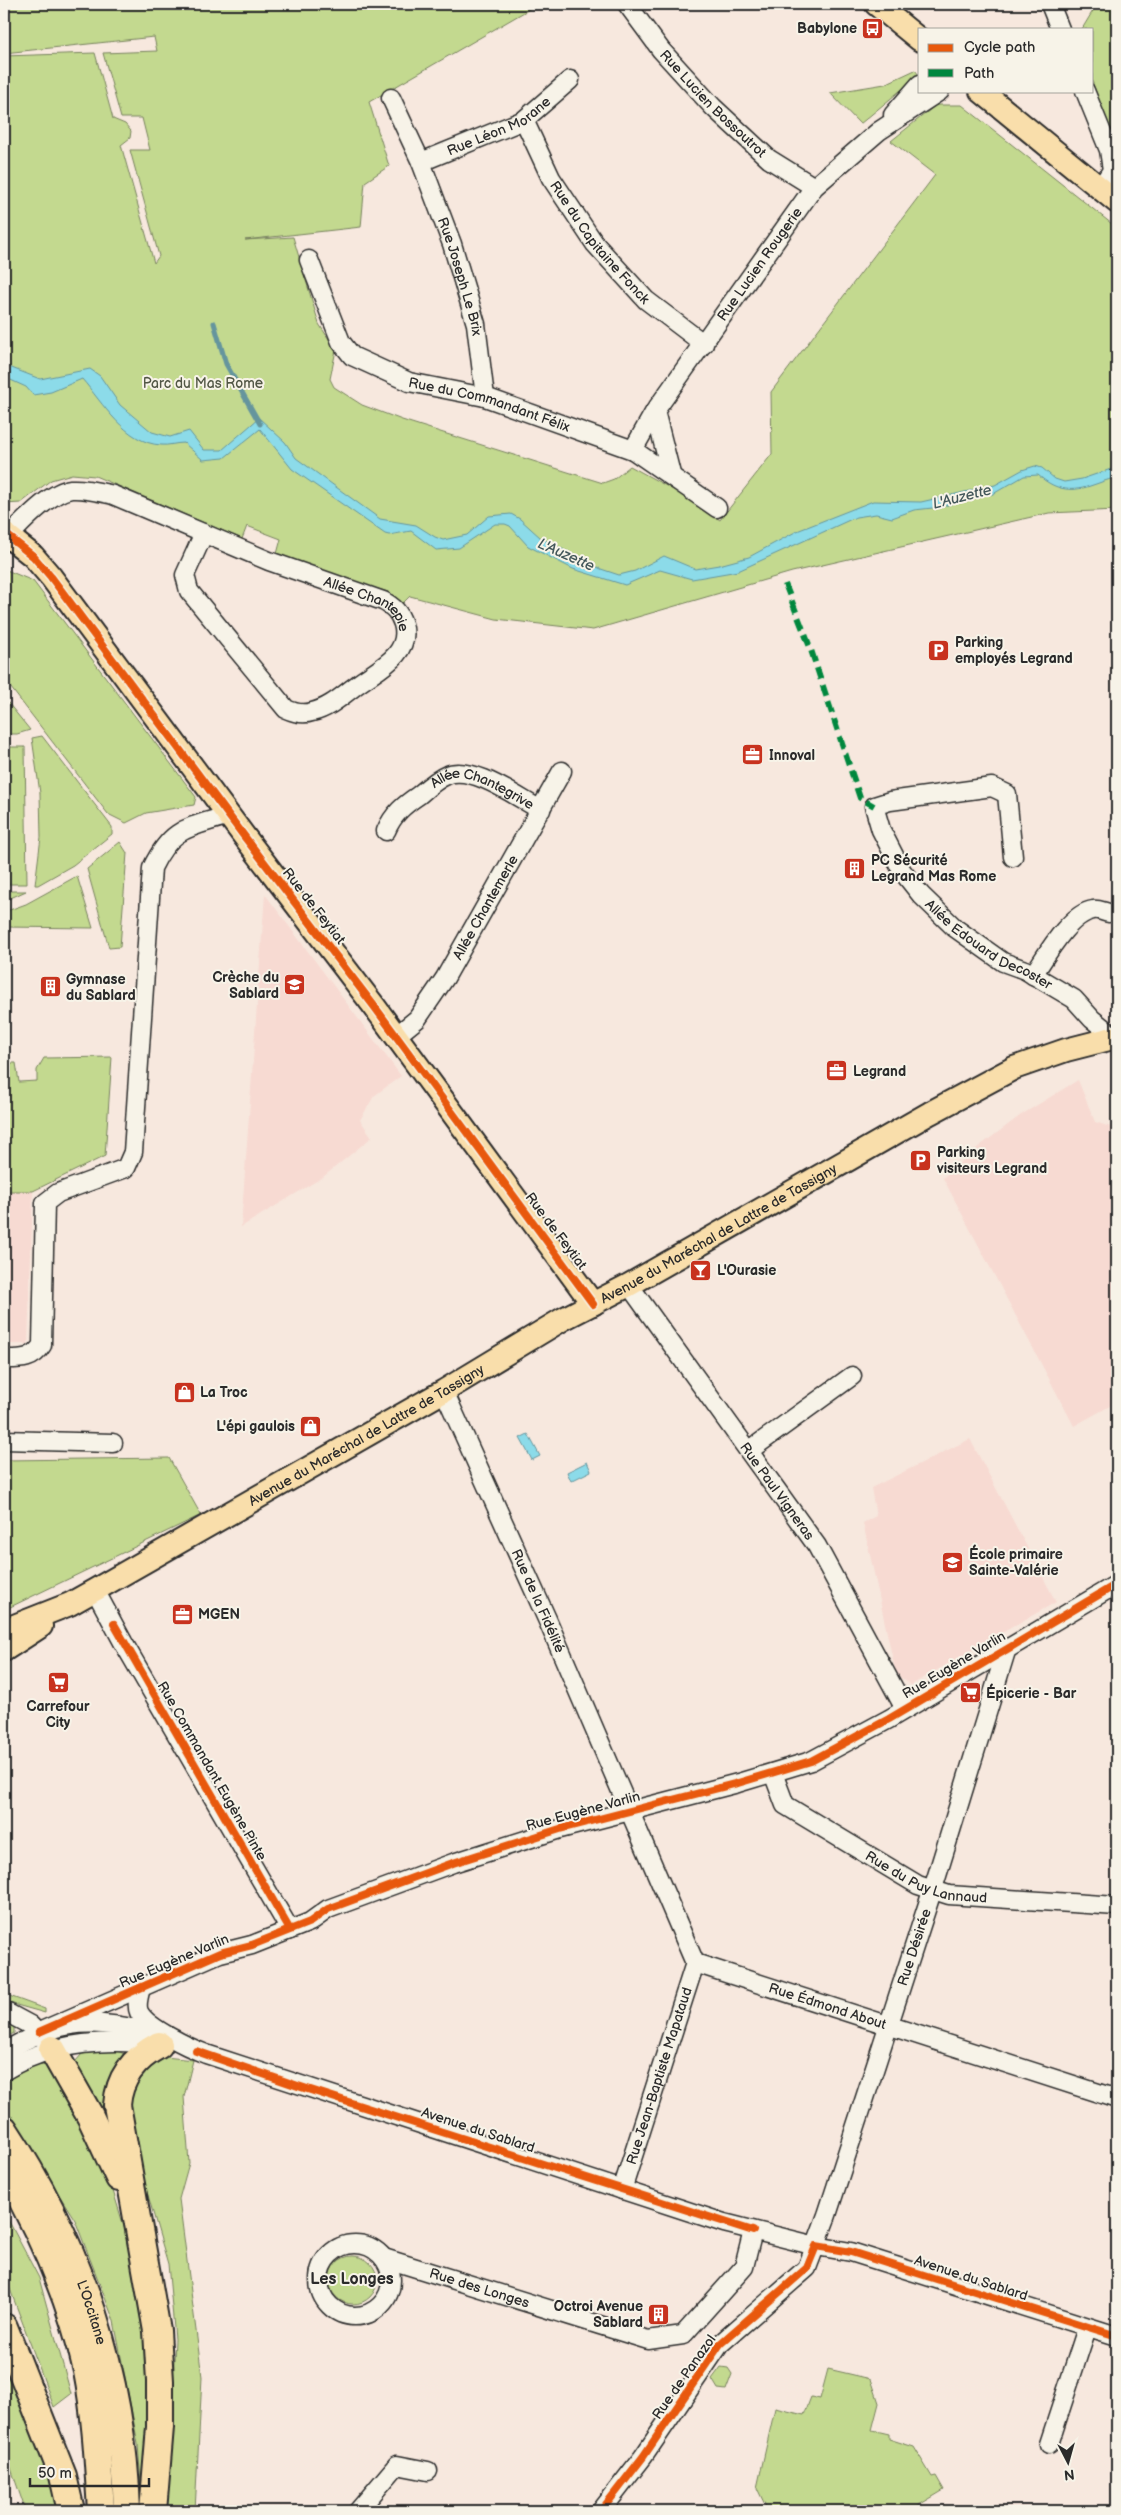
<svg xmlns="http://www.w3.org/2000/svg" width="1121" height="2515" font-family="'Balsamiq Sans',sans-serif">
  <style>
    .built { fill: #f7dad2 }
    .green { fill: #c3d98f; stroke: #77825d }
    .water { fill: #8cdbe9; stroke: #65959d }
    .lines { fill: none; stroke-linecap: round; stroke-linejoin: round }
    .stream { stroke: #65959d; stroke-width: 5 }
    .minor-casing { stroke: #2b2b2b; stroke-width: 21 }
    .major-casing { stroke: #2b2b2b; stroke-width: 26 }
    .highway-casing { stroke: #2b2b2b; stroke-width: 30 }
    .minor { stroke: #f7f3e8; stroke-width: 18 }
    .major { stroke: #f9deab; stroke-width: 22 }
    .highway { stroke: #f9deab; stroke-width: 26 }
    .quiet { stroke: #00873e; stroke-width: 6; stroke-dasharray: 12 6; stroke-linecap: butt }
    .cycleway-casing { stroke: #f7f3e8; stroke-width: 11 }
    .cycleway { stroke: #e8590c; stroke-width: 8 }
    .labels { text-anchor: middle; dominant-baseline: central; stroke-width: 4; stroke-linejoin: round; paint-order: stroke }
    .poi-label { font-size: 14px; font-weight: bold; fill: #2b2b2b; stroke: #f7f3e8; text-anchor: start }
    .street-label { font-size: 14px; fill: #2b2b2b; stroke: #f7f3e8 }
    .park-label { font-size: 14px; fill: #515644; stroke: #f7f3e8 }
    .water-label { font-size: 15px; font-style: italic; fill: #43575a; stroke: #f7f3e8 }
    .quarter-label { font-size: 16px; font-weight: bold; fill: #2b2b2b; stroke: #f7f3e8 }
  </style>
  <rect width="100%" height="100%" fill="#f7e8de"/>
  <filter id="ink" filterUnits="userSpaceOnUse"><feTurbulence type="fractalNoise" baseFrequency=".02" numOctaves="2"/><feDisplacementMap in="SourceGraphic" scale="10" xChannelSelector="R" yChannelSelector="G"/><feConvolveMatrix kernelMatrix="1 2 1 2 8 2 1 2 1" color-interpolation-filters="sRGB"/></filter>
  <g filter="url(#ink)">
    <path class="built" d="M 265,894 L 401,1076 L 374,1096 L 360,1120 L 372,1137 L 323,1177 L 241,1227 Z
      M 1078,1080 L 1095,1122 L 1117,1129 L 1117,1402 L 1074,1426 L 943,1178 L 973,1151 L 1021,1115 Z
      M 4,1191 L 33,1191 L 28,1344 L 4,1344 Z
      M 970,1439 L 1056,1602 L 911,1685 L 896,1674 L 863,1523 L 876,1516 L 871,1488 Z"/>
    <path class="green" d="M 4,4 L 538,4 L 369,102 L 389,166 L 365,182 L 361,227 L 245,240 L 293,237 L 319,324 L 336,350 L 330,379 L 334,387 L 362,405 L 402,420 L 603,483 L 614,479 L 630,466 L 692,500 L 720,520 L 772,454 L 771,392 L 935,175 L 891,141 L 936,105 L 962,105 L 1117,228 L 1117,284 L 1114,287 L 1117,298 L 1117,510 L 1049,513 L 792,572 L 593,630 L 496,619 L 410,596 L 403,603 L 388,592 L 332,575 L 277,554 L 281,539 L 247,526 L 242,539 L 95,476 L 72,474 L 51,480 L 21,503 L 4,504 L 4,56 L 95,53 L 113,119 L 125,124 L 131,131 L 130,138 L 121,145 L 154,263 L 159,256 L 130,150 L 150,150 L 142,118 L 121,118 L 103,53 L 157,51 L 154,37 L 4,53 Z
      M 1097,4 L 1117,4 L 1117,148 L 1092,81 L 1092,29 L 1082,29 Z
      M 915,70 L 919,75 L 860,124 L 830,93 L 885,84 Z
      M 4,569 L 33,581 L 196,797 L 194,805 L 146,813 L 126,823 L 108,814 L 4,679 Z
      M 4,698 L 30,730 L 17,734 L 4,734 Z
      M 42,736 L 112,827 L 112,834 L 73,865 L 38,885 L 35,885 L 41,837 L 40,793 L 32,738 Z
      M 4,747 L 25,747 L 27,884 L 4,884 Z
      M 120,842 L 127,853 L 120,947 L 109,948 L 87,869 Z
      M 77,876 L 93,928 L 4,927 L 4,912 L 26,904 Z
      M 4,891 L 26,891 L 4,901 Z
      M 112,1057 L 105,1156 L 33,1191 L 4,1191 L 4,1063 L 16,1063 L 19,1082 L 37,1081 L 37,1070 L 44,1058 Z
      M 169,1458 L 201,1515 L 4,1610 L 4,1460 Z
      M 4,1994 L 45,2009 L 45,2013 L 6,2002 L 4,2001 Z
      M 4,2020 L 14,2026 L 14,2033 L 4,2038 Z
      M 114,2049 L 128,2056 L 122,2160 L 75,2062 L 82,2054 Z
      M 165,2057 L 193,2060 L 184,2097 L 189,2163 L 179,2199 L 202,2377 L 195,2511 L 162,2511 L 171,2428 L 175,2339 L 168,2264 L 140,2168 L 125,2080 L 138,2066 Z
      M 45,2064 L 61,2082 L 106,2168 L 132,2253 L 148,2342 L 150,2416 L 142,2498 L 138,2444 L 114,2321 L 75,2220 L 4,2108 L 4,2083 L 32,2065 Z
      M 4,2212 L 39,2278 L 71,2394 L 54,2407 L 4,2273 Z
      M329 2280a24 24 0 1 1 48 0a24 24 0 1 1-48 0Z
      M 4,2363 L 51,2479 L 59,2511 L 4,2511 L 4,2508 L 25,2509 L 4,2448 Z
      M 721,2367 L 728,2368 L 732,2374 L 726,2390 L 718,2389 L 712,2379 Z
      M 828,2369 L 871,2379 L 879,2403 L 872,2430 L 889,2434 L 889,2439 L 914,2447 L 932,2477 L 936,2476 L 944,2490 L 919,2505 L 922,2511 L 768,2511 L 757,2488 L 775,2408 L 804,2415 L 811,2397 L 820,2399 Z"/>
    <path class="water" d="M 4,365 L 40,379 L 90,369 L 100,376 L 120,405 L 152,432 L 170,437 L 189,431 L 204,450 L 222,450 L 259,418 L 285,442 L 296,458 L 380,519 L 416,525 L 435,537 L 443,540 L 467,535 L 489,516 L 511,514 L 520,519 L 541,538 L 601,569 L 619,575 L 635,571 L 664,556 L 695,569 L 719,565 L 749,557 L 797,531 L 873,501 L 921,502 L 995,485 L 1022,470 L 1035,466 L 1042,468 L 1055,479 L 1064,482 L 1082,479 L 1117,467 L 1117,478 C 1107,479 1100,483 1090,486 C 1069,493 1054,489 1038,475 L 1024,476 L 993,494 L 975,495 L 942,507 L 914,510 L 892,518 L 876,514 L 856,517 L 738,571 L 692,579 L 660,570 L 625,585 L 573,569 L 528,546 L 510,526 L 505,524 L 495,524 L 459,548 L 436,550 L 411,531 L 389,535 L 385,534 L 292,469 L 260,429 L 224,458 L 203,460 L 184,443 C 176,443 168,446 161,445 C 125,443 103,403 82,379 L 51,392 L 33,395 L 26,387 L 4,377 Z
      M 528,1434 L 540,1456 L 532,1460 L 520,1438 Z
      M 587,1462 L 591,1471 L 571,1481 L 567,1472 Z"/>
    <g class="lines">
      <path class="stream" d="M 214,323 L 226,364 L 260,424"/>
      <defs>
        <g id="minor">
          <path id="s1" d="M 627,4 L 661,50 L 713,107 L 769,159 L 814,187"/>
          <path d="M 1050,4 L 1060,29"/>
          <path d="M 1085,91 L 1109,150 L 1112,170 L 1100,189"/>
          <path id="s2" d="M 391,98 L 421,162 L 452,244 L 476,324 L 485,397"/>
          <path d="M 893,115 L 920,84"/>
          <path id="s3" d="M 524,120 L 551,178 L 595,244 L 646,300 L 704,344"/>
          <path id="s4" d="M 421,162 L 524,120 L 570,80"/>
          <path id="s5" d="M 309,260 L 341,342 L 352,356 L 409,382 L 485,397 L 633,450 L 717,508"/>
          <path d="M 655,411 L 671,474"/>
          <path id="s6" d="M 633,450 L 655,411 L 814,187 L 879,131 L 940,91"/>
          <path id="s7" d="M 9,536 C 23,522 50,492 71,489 C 85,488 100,492 113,495 L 269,561 L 383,601 C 394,607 399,612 403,624 C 412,654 378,669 358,684 C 344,694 330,708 312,712 C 303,715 295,713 286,709 L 189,591 L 185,575 L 204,533"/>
          <path id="s8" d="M 386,831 C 393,814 404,805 419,795 C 427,788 437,779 447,775 C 472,764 518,798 541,810"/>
          <path id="s9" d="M 1013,857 L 1007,794 L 992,787 L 890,801 L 874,806 L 881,830 L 902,871 L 921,895 L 955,928 L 1003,962 L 1025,970 L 1074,999 L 1092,1019 L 1117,1039"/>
          <path d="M 1033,975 C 1046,956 1069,914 1093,910 C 1098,909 1104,912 1109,913"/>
          <path id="s10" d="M 396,1036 L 417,1019 L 445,978 L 562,771"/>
          <path id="s11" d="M 629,1285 L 817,1546 L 905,1709"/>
          <path d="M 4,1359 C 20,1359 33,1360 42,1345 L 45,1203 L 58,1193 L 126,1168 L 133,1152 L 152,868 C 172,826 189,828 229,815"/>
          <path id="s12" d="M 444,1391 L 547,1619 L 695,1963 L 1117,2099"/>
          <path d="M 4,1440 L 113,1443"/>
          <path d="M 750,1450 L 852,1376"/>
          <path d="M 95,1590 L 123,1642 L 290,1930"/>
          <path id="s13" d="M 773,1773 L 785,1805 L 918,1885 L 949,1895 L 1117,1906"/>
          <path d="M 141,1988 C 139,1995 136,2005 139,2012 C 147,2028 190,2048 206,2054 L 724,2223 L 816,2246 L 851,2252 L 1117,2336"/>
          <path d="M 4,2011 L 30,2025 L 46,2041"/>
          <path d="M 39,2032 L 220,1953 L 252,1945 L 310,1922 L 328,1909 L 453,1863 L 560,1829 L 738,1783 L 811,1761 L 889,1719 L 1117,1584"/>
          <path d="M 4,2052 C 63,2016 95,2019 160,2034"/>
          <path d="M 4,2071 C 51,2041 107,2038 161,2045"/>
          <path id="s14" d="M 622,2190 L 695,1963"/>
          <circle cx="355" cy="2280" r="36"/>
          <path id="s15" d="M 384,2258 L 648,2340 L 683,2335 L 744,2267 L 753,2231"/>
          <path d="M 1049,2444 L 1087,2328"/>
          <path d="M 358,2511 L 397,2465 L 428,2471"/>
          <path id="s16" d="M 601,2511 L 643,2457 L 720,2344 L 807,2268 L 827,2215 L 936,1879 L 1007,1648"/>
        </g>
        <g id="major">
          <path d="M 876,4 L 920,40"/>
          <path d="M 981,91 L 1117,202"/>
          <path d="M 4,533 L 33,556 L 51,577 L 244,836 L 374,1006 L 593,1304"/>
          <path id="s17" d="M 4,1630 L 70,1604 L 95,1590 L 444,1391 L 563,1319 L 629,1285 L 930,1113 L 1014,1068 L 1066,1050 L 1117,1037"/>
          <path d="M 4,1650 L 41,1626"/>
        </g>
        <g id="highway">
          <path d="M 52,2049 L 90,2116 L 119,2178"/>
          <path id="s18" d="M 4,2129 C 79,2242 123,2375 127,2511"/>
          <path d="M 4,2167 C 40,2230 71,2299 87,2371 C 96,2417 98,2464 101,2511"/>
          <path d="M 4,2327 L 63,2476 L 71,2511"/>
          <path d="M 153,2511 L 160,2427 L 160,2381 L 157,2331 L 117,2105 C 119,2077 135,2058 159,2045"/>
        </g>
      </defs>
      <use href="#minor" class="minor-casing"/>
      <use href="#major" class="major-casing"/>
      <use href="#highway" class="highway-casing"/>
      <use href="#minor" class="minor"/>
      <use href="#major" class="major"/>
      <use href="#highway" class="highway"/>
      <path class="quiet" d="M 785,584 L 810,647 L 860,798 L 874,806"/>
      <defs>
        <path id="cycleway" d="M 4,533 L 33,556 L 51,577 L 244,836 L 374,1006 L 593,1304
          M 114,1624 L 290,1930
          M 39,2032 L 220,1953 L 252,1945 L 310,1922 L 328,1909 L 453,1863 L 560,1829 L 738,1783 L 811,1761 L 889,1719 L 1117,1584
          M 196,2051 L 298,2086 L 753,2231
          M 601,2511 L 643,2457 L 720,2344 L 807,2268 L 816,2246 L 851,2252 L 1117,2336"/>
      </defs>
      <use href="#cycleway" class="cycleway-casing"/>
      <use href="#cycleway" class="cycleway"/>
    </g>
  </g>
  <defs>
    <symbol id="bus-square" viewBox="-11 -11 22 22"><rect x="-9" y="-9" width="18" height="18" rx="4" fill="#c8321e" stroke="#f7f3e8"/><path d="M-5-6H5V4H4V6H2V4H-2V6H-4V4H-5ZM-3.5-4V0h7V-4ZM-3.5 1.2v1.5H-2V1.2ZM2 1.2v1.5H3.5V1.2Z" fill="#fff"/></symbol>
    <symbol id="parking-square" viewBox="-11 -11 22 22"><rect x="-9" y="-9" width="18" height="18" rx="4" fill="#c8321e" stroke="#f7f3e8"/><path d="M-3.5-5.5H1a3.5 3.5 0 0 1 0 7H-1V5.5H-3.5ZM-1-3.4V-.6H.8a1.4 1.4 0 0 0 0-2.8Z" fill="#fff"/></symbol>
    <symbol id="office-square" viewBox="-11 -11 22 22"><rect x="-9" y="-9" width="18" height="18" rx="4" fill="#c8321e" stroke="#f7f3e8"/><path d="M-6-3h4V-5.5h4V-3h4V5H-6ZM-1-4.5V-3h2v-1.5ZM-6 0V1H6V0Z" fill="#fff"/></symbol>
    <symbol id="building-square" viewBox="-11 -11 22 22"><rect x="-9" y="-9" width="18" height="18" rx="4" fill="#c8321e" stroke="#f7f3e8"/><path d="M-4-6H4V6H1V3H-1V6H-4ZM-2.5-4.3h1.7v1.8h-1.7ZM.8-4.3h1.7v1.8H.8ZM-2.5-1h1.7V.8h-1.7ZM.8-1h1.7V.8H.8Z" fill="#fff"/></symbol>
    <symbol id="school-square" viewBox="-11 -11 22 22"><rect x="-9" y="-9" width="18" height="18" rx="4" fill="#c8321e" stroke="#f7f3e8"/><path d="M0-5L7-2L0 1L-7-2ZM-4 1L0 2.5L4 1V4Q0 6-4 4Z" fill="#fff"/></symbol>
    <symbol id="bar-square" viewBox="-11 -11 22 22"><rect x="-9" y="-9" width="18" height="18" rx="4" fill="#c8321e" stroke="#f7f3e8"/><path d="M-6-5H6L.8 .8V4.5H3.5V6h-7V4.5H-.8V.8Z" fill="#fff"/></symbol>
    <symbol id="shop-square" viewBox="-11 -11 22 22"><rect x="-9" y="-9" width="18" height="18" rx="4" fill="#c8321e" stroke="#f7f3e8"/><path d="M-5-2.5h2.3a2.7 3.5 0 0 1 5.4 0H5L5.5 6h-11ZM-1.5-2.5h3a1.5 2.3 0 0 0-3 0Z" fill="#fff"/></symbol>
    <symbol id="supermarket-square" viewBox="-11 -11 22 22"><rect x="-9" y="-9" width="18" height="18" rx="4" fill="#c8321e" stroke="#f7f3e8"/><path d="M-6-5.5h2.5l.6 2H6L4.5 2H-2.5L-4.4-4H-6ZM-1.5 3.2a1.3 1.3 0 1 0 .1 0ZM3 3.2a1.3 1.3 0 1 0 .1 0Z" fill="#fff"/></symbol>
  </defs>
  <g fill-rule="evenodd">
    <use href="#bus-square" x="860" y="16" width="25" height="25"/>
    <use href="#parking-square" x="926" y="638" width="25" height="25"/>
    <use href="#office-square" x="740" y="742" width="25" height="25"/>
    <use href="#building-square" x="842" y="856" width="25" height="25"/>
    <use href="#school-square" x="282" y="972" width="25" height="25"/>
    <use href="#building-square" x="38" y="974" width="25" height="25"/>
    <use href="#office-square" x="824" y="1058" width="25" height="25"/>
    <use href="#parking-square" x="908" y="1148" width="25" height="25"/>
    <use href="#bar-square" x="688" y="1258" width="25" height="25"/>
    <use href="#shop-square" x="172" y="1380" width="25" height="25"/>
    <use href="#shop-square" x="298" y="1414" width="25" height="25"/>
    <use href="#school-square" x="940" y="1550" width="25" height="25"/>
    <use href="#office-square" x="170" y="1602" width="25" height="25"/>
    <use href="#supermarket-square" x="46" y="1670" width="25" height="25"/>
    <use href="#supermarket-square" x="958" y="1680" width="25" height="25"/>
    <use href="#building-square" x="646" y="2302" width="25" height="25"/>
  </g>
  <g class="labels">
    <g class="poi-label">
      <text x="857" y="28" text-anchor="end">Babylone</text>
      <text x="955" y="642">Parking<tspan x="955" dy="16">employés Legrand</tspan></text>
      <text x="769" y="755">Innoval</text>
      <text x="871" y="860">PC Sécurité<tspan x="871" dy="16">Legrand Mas Rome</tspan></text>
      <text x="279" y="977" text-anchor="end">Crèche du<tspan x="279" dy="16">Sablard</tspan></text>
      <text x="66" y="979">Gymnase<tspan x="66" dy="16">du Sablard</tspan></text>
      <text x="853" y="1071">Legrand</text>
      <text x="937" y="1152">Parking<tspan x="937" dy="16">visiteurs Legrand</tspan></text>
      <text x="717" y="1270">L'Ourasie</text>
      <text x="200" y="1392">La Troc</text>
      <text x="295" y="1426" text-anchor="end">L'épi gaulois</text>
      <text x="969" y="1554">École primaire<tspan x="969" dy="16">Sainte-Valérie</tspan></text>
      <text x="198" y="1614">MGEN</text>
      <text x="986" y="1693">Épicerie - Bar</text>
      <text x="58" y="1706" text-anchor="middle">Carrefour<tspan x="58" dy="16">City</tspan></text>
      <text x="643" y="2306" text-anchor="end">Octroi Avenue<tspan x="643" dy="16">Sablard</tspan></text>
    </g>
    <g class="street-label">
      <text stroke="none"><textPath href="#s1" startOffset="132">Rue Lucien Bossoutrot</textPath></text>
      <text stroke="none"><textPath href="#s4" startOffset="86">Rue Léon Morane</textPath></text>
      <text stroke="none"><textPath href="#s3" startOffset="145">Rue du Capitaine Fonck</textPath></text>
      <text stroke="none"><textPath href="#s6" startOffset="225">Rue Lucien Rougerie</textPath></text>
      <text stroke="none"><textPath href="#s2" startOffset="192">Rue Joseph Le Brix</textPath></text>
      <text stroke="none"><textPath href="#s5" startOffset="252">Rue du Commandant Félix</textPath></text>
      <text stroke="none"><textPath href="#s7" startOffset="400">Allée Chantepie</textPath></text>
      <text stroke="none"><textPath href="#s8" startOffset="122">Allée Chantegrive</textPath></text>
      <text transform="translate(314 906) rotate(52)">Rue de Feytiat</text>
      <text stroke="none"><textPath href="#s10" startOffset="158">Allée Chantemerle</textPath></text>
      <text stroke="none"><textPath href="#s9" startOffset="386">Allée Edouard Decoster</textPath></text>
      <text transform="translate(556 1231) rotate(53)">Rue de Feytiat</text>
      <text stroke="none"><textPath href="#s17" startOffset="818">Avenue du Maréchal de Lattre de Tassigny</textPath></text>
      <text stroke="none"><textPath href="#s17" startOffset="412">Avenue du Maréchal de Lattre de Tassigny</textPath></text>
      <text stroke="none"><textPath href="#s11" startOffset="254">Rue Paul Vigneras</textPath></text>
      <text stroke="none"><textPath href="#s12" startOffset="230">Rue de la Fidélité</textPath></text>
      <text transform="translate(954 1665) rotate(-31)">Rue Eugène Varlin</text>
      <text transform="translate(212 1771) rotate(60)">Rue Commandant Eugène Pinte</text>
      <text transform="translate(583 1811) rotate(-15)">Rue Eugène Varlin</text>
      <text stroke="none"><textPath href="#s13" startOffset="195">Rue du Puy Lannaud</textPath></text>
      <text stroke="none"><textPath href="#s16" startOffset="659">Rue Désirée</textPath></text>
      <text transform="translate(174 1961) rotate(-23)">Rue Eugène Varlin</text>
      <text stroke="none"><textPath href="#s12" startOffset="764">Rue Édmond About</textPath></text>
      <text stroke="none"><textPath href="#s14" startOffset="120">Rue Jean-Baptiste Mapataud</textPath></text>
      <text transform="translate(478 2130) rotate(18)">Avenue du Sablard</text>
      <text transform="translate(971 2278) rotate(18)">Avenue du Sablard</text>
      <text stroke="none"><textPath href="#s15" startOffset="100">Rue des Longes</textPath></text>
      <text stroke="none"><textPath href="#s18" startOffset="204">L'Occitane</textPath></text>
      <text transform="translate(684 2377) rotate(-55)">Rue de Panazol</text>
    </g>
    <g class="park-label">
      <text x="203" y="383">Parc du Mas Rome</text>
    </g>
    <g class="water-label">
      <text transform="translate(962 497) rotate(-14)">L'Auzette</text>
      <text transform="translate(566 555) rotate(24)">L'Auzette</text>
    </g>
    <g class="quarter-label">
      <text x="352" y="2279">Les Longes</text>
    </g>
  </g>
  <rect width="1121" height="2515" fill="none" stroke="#f7f3e8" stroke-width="20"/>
  <rect x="10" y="10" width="1101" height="2495" fill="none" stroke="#2b2b2b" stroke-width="2" filter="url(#ink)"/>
  <rect x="918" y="28" width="175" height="65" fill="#f7f3e8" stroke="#a5a39c"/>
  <rect x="928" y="44" width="25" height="8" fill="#e8590c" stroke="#a5a39c"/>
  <text x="964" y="52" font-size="15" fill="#2b2b2b">Cycle path</text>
  <rect x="928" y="69" width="25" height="8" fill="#00873e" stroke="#a5a39c"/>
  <text x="964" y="78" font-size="15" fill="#2b2b2b">Path</text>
  <g transform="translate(1068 2462) rotate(174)" stroke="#f7f3e8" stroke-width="4" paint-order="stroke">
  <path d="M0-4L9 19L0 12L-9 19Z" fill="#2b2b2b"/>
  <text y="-8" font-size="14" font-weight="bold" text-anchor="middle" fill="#2b2b2b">N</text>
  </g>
  <path d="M30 2478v8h119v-8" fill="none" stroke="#2b2b2b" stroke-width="2.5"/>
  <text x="38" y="2478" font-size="15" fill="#2b2b2b" stroke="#f7f3e8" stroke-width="4" paint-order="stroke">50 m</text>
</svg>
